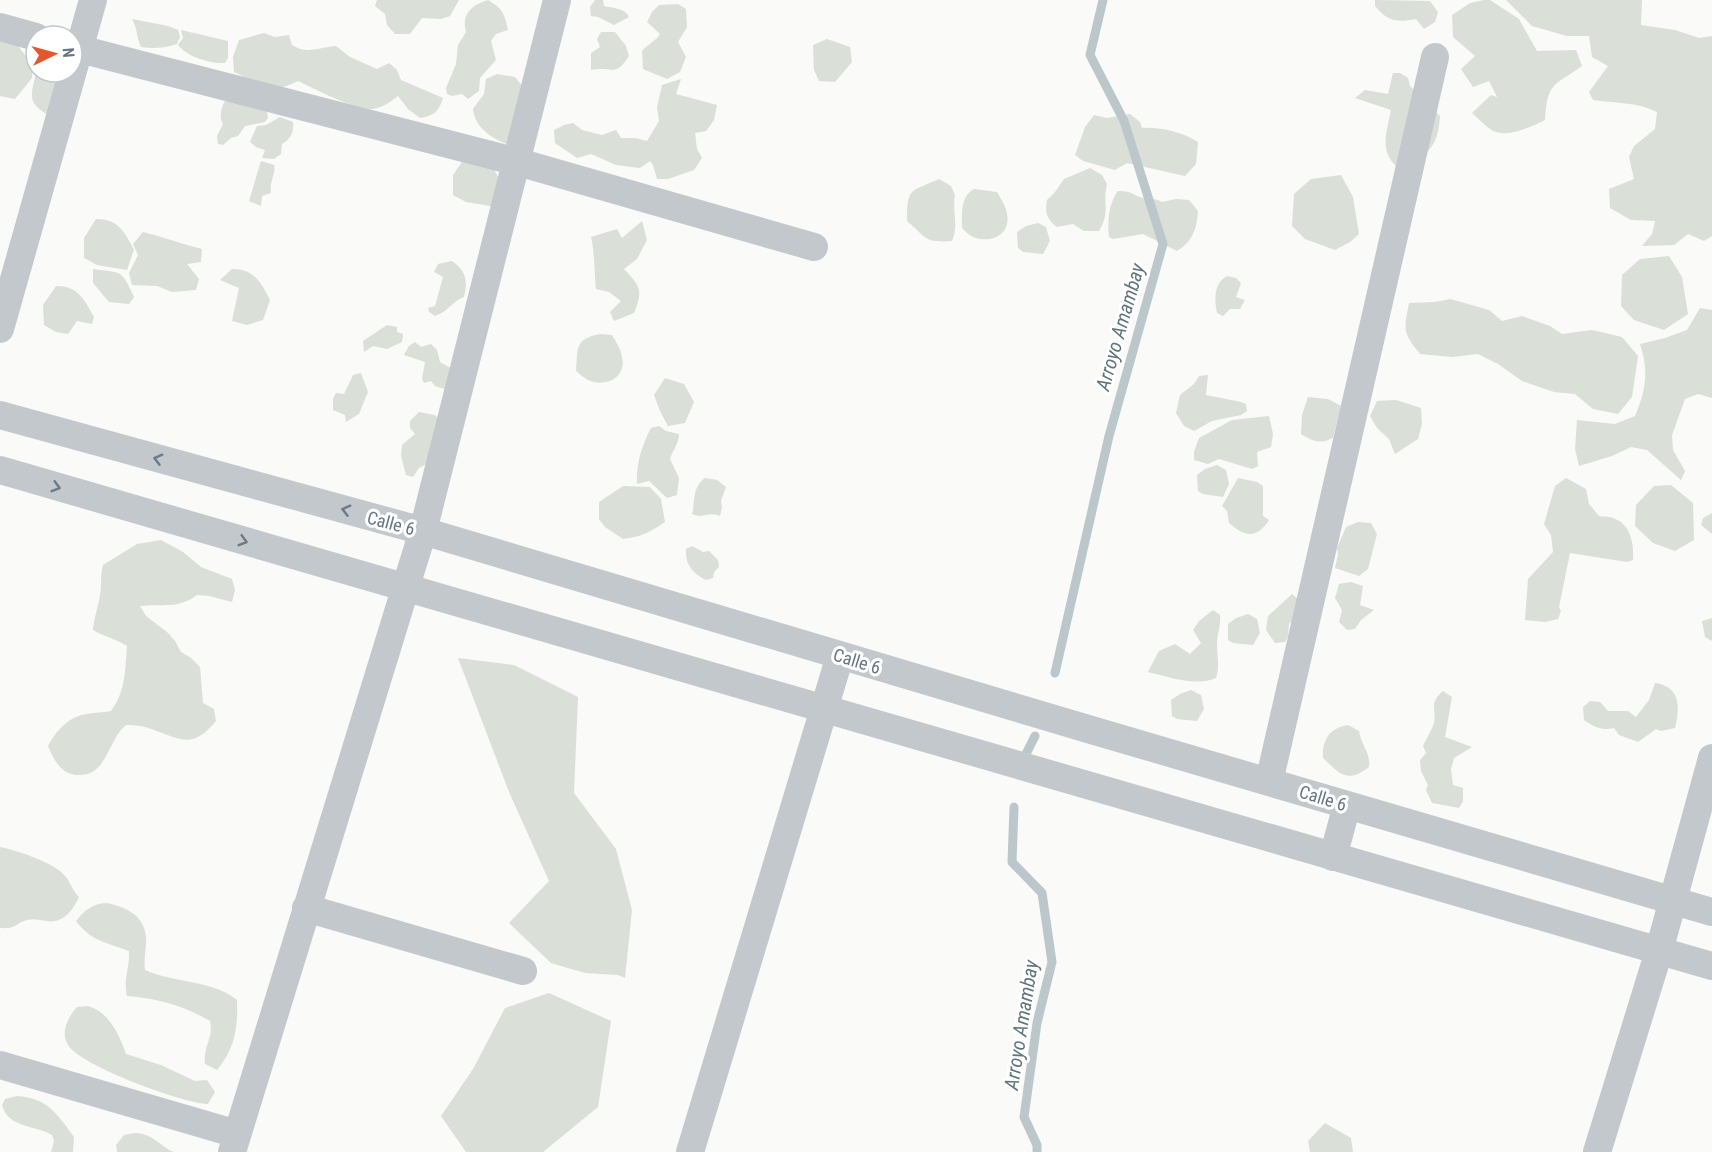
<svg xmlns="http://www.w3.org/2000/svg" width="1712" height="1152" font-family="'Roboto Condensed',sans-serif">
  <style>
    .green { fill: #dadfd7 }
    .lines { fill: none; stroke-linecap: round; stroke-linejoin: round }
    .stream { stroke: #bbc7cb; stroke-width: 9 }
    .street { stroke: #c3c8cc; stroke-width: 28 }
    .oneway { stroke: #6a7a87 }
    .labels { text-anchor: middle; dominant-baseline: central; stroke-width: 6; stroke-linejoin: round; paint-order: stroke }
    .street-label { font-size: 18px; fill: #657683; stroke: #fff }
    .water-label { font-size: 20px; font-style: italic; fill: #60757c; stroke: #fff }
  </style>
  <rect width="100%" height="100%" fill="#fafaf8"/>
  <path class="green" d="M 377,0 L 459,0 L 450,16 L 441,19 L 422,18 L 410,34 L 395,34 L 387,25 L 385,14 L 375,6 Z
    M 488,0 C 502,8 505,14 508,30 L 496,34 L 491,41 L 496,60 L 480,78 L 479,91 L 468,99 L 462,94 L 452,96 L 447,94 L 446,88 L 456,64 L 458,45 L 466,32 C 461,14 472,5 488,0 Z
    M 595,0 L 603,0 L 604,6 C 612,8 625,8 629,17 L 614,25 L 598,17 L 591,16 L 590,7 Z
    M 1375,0 L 1430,1 L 1438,12 L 1435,22 L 1424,29 L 1416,19 C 1397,23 1387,21 1375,6 Z
    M 1484,0 L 1490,0 L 1519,19 L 1537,51 L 1576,50 L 1582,66 C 1554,86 1547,82 1545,120 C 1530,127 1506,140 1490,129 C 1484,125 1478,118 1472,113 L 1491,95 L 1497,97 L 1489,81 L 1473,87 L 1461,69 L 1475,56 L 1453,37 L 1452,15 L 1470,3 Z
    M 1506,0 L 1642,0 L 1641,25 L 1675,30 L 1699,38 L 1712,36 L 1712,236 L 1704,241 L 1688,234 L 1674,245 L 1642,246 L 1652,234 L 1655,221 L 1631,220 L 1610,208 L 1609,189 L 1634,179 L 1629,157 L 1634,146 L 1655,129 L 1657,112 C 1637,102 1614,103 1593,100 L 1589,92 L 1608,66 L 1592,57 L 1589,36 L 1567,36 L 1532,26 Z
    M 678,4 L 686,9 L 687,27 L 678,42 L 686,57 L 680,72 L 667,79 L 643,69 L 642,51 C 648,44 656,41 660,34 L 647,22 L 652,12 L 659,5 Z
    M 0,19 C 9,30 23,57 33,62 L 32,78 L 15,99 L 0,96 Z
    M 132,19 L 168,26 L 178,30 L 180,37 L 177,44 C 164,48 154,49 141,47 C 136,37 138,29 132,19 Z
    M 181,30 L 228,41 L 228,58 L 225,63 C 211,64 187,57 178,45 L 183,38 Z
    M 601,32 L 615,32 L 626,46 L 629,56 C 615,78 613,66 591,70 L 591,53 L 600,47 L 597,39 Z
    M 264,33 L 275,37 L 289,35 L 292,45 C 307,55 319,47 336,46 L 350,57 L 377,69 L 389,63 L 397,70 L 401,80 L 443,98 C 439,111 434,116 420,118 L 408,109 L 398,96 C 392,101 382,108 373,109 C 355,110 315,89 298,81 C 268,96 261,84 234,72 L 233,57 L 239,40 Z
    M 827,39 L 850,47 L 852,62 L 835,82 L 819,81 L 814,70 L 813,45 Z
    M 36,72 L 69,72 L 50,116 C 25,103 32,95 36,72 Z
    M 1393,73 L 1400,73 L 1408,78 L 1410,86 L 1440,116 C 1438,151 1425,157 1396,166 C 1379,150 1387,131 1391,110 L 1355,98 L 1365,90 L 1388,94 Z
    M 497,74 L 515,77 L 528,93 L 512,146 C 494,140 475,129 473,109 L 484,94 L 486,79 Z
    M 681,79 L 676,94 L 717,105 L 714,120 L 706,131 L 695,133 L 697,149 L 702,158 L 694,170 L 668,179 L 657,179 L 653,165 L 650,161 L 640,168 L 616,165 L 591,154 L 577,158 L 555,143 L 554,130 L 564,125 L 573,123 L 582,130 L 602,135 L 616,130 L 621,138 L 635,138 L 647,141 L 659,121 L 657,107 L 662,85 Z
    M 227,97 L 263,109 L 267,112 L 268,118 L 265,122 L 245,126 L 238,136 L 231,138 L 223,145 L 218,144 L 217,136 L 223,124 C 218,115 222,106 227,97 Z
    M 1130,114 L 1140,122 L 1142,128 C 1161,127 1182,132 1198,142 L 1196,164 L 1185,176 L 1127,163 L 1115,170 L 1083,161 L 1075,155 L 1085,127 L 1094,115 L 1107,118 Z
    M 280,117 L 293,122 C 294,132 291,139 282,144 L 281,154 L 274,159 L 262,158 L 265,150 L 256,147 L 250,142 L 257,126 L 266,125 Z
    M 466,156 L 493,167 L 503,187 L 496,207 L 466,202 L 453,195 L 453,175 Z
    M 261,161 L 274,165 C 276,174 269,182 271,193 L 262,196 L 261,206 L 249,201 Z
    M 1090,168 L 1102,175 L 1107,184 C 1102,204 1111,211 1099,231 L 1084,231 L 1073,224 L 1057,227 C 1046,219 1045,212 1047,200 L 1055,192 L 1064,179 Z
    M 1341,175 L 1353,197 L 1359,234 L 1350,242 L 1335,250 L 1305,239 L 1292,226 L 1294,194 L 1311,179 Z
    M 939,179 L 951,186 L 955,195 C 952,211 959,226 952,241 C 924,243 927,238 907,221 C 907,186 911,192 939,179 Z
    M 974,189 L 997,192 C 1001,199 1006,206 1007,214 C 1011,235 991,244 973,237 C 969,235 965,231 962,228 C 962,213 960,197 974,189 Z
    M 1118,191 C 1127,191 1130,192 1137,196 C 1146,200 1154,197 1162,202 L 1176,199 L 1189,200 L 1198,211 C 1197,229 1192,242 1177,251 L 1143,234 L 1113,239 L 1109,237 C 1107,221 1109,203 1118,191 Z
    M 96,219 C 118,219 125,232 134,250 L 127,270 L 97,265 L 84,258 L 84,238 Z
    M 642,221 L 647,240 L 637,259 L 624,269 C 641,287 643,290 634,313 L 614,321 L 610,312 L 621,301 L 609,292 L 596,289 C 594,271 595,255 591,237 L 617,229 L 622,238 Z
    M 1038,223 L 1046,227 L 1050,241 L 1043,254 L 1023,252 L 1018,248 L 1017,232 L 1026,226 Z
    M 143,232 C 163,237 182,244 202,249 L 201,262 L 187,264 L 199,279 L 196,290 L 172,292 L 157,286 L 132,285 L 129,273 L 138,255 L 133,244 Z
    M 1669,256 L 1682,277 L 1688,314 L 1664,330 L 1634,320 L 1621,306 L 1622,275 L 1640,259 Z
    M 452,261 C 466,271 468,280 464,297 C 451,302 449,311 435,316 L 429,312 L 428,308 L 435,306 L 443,277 L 434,272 L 438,264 Z
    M 93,269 C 123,273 121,269 134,297 L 129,304 L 109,302 L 93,283 Z
    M 232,269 C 254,269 261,282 270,300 L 263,320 L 247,325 L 232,321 L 239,288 L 220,280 Z
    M 1227,276 L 1236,278 L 1241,283 L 1236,297 L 1245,300 L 1240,309 L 1230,309 L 1223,316 L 1217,313 C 1214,299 1214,283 1227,276 Z
    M 56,286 C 78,286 84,299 94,317 L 92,324 L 77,321 L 68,334 L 56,332 L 44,325 L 43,305 Z
    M 1450,299 L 1489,310 L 1502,321 L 1522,316 L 1550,326 L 1562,334 L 1592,330 L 1622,337 L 1638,356 L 1632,397 L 1618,414 L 1593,409 L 1575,394 L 1554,392 L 1522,381 L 1498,364 L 1478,354 L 1452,357 L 1420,354 C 1402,332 1404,330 1409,303 L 1435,302 Z
    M 1700,308 L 1712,310 L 1712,398 L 1698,394 L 1685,399 L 1672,435 L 1673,450 L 1685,471 L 1681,480 L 1647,450 L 1631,447 L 1612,456 L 1579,466 L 1575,449 L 1577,420 L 1615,424 L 1635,416 C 1646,390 1649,371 1640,344 L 1665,338 L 1687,330 Z
    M 387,325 L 397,327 L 397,332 L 403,334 L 402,342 L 387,349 L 373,346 L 364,352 L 363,341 Z
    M 600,334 L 612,335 C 616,342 621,349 622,357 C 627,378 605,388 588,380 C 584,378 580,374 576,371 C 578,349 574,339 600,334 Z
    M 415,342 L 421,347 L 431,344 L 437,350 L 440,362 L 458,372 L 451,391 L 435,386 L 431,381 L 424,383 L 422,379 L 425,362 L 404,355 L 409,346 Z
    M 361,373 L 368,392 L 359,414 L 346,422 L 345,415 L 333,410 L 333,399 L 336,393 L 344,394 L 353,375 Z
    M 1208,375 L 1206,395 L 1241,402 L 1246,404 L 1247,411 L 1241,415 L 1212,421 L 1194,431 L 1184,426 L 1176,413 L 1180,395 L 1194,384 L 1199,376 Z
    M 665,378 L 684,384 L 694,402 L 685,423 L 668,426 L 660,411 L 654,395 Z
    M 1308,397 L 1328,399 L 1341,406 L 1333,438 C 1320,444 1314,442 1301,434 L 1302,415 Z
    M 1396,400 L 1421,408 L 1422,424 L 1418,439 L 1395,454 L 1389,439 L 1377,428 L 1370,416 L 1377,401 Z
    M 419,412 L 435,415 L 444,425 L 434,460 L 419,468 L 413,477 L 406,475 L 401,456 L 402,445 L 415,434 L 410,428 L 410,421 Z
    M 1269,416 L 1273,434 L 1271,447 L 1257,452 L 1258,466 L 1252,469 L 1219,459 L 1208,464 L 1194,460 L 1194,452 L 1199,438 L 1232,420 Z
    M 659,426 L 666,431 L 679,434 C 679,443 673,450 670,459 L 679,478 L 677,495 L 667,498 L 649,481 L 637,484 C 636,464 642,445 651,428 Z
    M 1217,465 L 1226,470 L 1229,484 L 1223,497 L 1203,494 L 1198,491 L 1197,475 L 1205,469 Z
    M 705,478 L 717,480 L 726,487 L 721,501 L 722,507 L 720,516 C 709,511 702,519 692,514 C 696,500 691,489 705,478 Z
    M 1238,478 L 1257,482 L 1263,486 L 1263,516 L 1269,520 C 1256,540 1244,536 1229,523 L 1227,511 L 1222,506 Z
    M 1566,478 L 1586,489 L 1589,504 L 1599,516 C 1603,517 1609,516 1613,518 C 1631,524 1634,544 1633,560 L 1627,562 L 1570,553 L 1559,607 L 1561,611 L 1558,619 L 1545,622 L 1525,620 L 1528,579 L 1553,552 L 1551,535 L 1544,524 L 1555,486 Z
    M 1671,485 L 1693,503 L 1694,540 L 1675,551 L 1653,543 L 1635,526 L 1636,505 L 1654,486 Z
    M 623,486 L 650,487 L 661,499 L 665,522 C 651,532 640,537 623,539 L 605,527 L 599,519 L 599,502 Z
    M 1712,513 L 1712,534 L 1701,525 L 1703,518 Z
    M 1358,522 L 1371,523 L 1377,534 L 1368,569 L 1359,576 L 1335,568 L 1338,554 L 1337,548 L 1346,527 Z
    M 161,540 L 183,552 L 201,567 L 232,579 L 235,590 L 232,602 L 209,596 L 197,595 C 177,610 163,603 140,606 L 146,616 L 167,632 L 175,641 L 181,652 L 191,658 L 200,667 L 203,703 L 214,709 L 216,721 C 193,748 184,741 154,730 C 145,726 135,725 126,725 C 107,740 108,777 77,775 C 61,774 54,760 48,746 C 56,731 69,716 87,714 C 95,712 103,713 111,711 C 126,691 125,670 127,646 C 116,639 105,637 93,630 C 94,618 98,608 100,595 C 102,585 100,575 103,565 L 137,544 Z
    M 692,546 L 703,552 L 709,551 L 718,560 L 719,567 L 714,572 L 713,578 L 706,580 C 692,573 685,564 686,549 Z
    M 1351,582 L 1363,586 L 1360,605 L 1374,610 L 1361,620 L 1355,629 L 1347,630 L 1339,622 L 1342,610 L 1335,598 L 1339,584 Z
    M 1292,594 L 1298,599 L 1295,618 L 1289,624 L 1288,636 L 1285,642 L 1275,643 L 1266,630 L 1268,616 Z
    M 1213,610 L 1220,615 C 1221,626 1217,635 1217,644 C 1217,657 1220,665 1216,678 C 1195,687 1170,677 1148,672 L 1159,651 L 1175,644 L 1190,654 L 1201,643 L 1193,630 L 1199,621 Z
    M 1248,614 L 1257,619 L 1260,633 L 1253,645 L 1233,643 L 1228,640 L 1228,624 L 1236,618 Z
    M 1712,618 L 1712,641 L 1705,637 L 1702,621 Z
    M 458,658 L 514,665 L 578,697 L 574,793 L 616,849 L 632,910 L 625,978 L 618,975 L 585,973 L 551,963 L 509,923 L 549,881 L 509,792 Z
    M 1655,683 C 1681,687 1680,707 1675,728 L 1661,731 L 1656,729 L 1638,742 L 1619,735 L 1614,728 C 1602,731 1594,727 1584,720 L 1583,707 L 1590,701 L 1600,702 L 1608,711 L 1628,711 L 1636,717 L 1649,700 Z
    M 1191,690 L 1201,695 L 1204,709 L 1197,721 L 1177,719 L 1172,716 L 1171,700 L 1180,694 Z
    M 1443,691 L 1452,697 L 1445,737 L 1472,747 L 1454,758 L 1451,769 L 1453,785 L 1463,788 L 1463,801 L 1459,808 L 1432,803 L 1426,790 L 1428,785 L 1421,771 L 1420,760 L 1426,753 L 1423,746 C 1426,739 1432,730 1434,723 C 1437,708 1428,704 1443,691 Z
    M 1348,725 L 1359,731 C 1361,745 1371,753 1369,767 C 1347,784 1340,774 1323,758 C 1322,739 1330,728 1348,725 Z
    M 0,847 C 16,850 56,863 66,877 C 71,884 73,891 79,897 C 73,910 63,924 47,921 C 40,920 34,918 27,920 C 14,924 17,929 0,928 Z
    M 107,903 C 130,908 148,918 146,945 C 145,954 144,961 145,970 C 174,983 213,980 237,1000 C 238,1028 235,1048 217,1070 L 205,1064 C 203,1045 214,1038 210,1021 C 185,1006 156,998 127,996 C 123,980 130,967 129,951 C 106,942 92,942 76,921 C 86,909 92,904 107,903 Z
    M 549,993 L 611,1021 L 598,1107 L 543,1152 L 466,1152 L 441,1116 L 473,1069 L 505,1008 Z
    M 88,1006 C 109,1012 119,1034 126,1054 L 161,1065 L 195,1081 L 207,1080 L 215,1092 L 208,1104 C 184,1104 79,1065 68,1045 C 60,1032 68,1017 77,1007 Z
    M 17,1096 C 48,1098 57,1114 74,1137 L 73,1152 L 51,1152 L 54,1141 L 52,1135 C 35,1125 8,1128 2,1105 L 5,1099 Z
    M 1325,1123 L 1351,1138 L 1353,1152 L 1310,1152 L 1308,1141 Z
    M 135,1133 C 154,1134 158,1145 174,1152 L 117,1152 L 116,1145 L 124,1135 Z"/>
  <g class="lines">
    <path class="stream" d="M 1055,673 L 1109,436 L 1163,244 L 1124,121 L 1090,55 L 1103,0
      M 1023,760 L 1035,736
      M 1014,807 L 1012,862 L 1042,893 L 1052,962 L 1037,1023 L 1024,1117 L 1037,1145 L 1037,1152"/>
    <path class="street" d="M 0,27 L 36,37
      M 72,47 L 518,162 L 814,247
      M 0,329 L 93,0
      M 0,415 L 423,531 L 1088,729 L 1712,912
      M 0,470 L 1712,966
      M 1269,782 L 1435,57
      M 1333,857 L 1347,805
      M 306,908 L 523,971
      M 0,1065 L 237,1134
      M 232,1152 L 423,531 L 557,0
      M 690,1152 L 840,656
      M 1597,1152 L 1659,951 L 1712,758"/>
  </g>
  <defs><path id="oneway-chevron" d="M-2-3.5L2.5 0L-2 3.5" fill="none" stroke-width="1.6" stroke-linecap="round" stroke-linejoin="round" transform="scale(1.5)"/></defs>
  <g class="oneway">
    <use href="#oneway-chevron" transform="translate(158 459) rotate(-165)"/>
    <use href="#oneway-chevron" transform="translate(56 487) rotate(16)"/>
    <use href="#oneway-chevron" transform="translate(346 510) rotate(-165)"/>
    <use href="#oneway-chevron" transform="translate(243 541) rotate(16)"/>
  </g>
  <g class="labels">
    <g class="street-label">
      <text transform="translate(391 523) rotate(15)">Calle 6</text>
      <text transform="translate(857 661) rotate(17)">Calle 6</text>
      <text transform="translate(1323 798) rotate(17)">Calle 6</text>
    </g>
    <g class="water-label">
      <text transform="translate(1120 327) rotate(-74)">Arroyo Amambay</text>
      <text transform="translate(1021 1025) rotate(-81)">Arroyo Amambay</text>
    </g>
  </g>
  <g transform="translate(54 54) rotate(85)"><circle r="28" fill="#ffffff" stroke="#c1c8cd" stroke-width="1.5"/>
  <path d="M0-4.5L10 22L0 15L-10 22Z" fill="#e4572e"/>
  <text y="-9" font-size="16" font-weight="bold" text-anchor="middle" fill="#657683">N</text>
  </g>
</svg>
